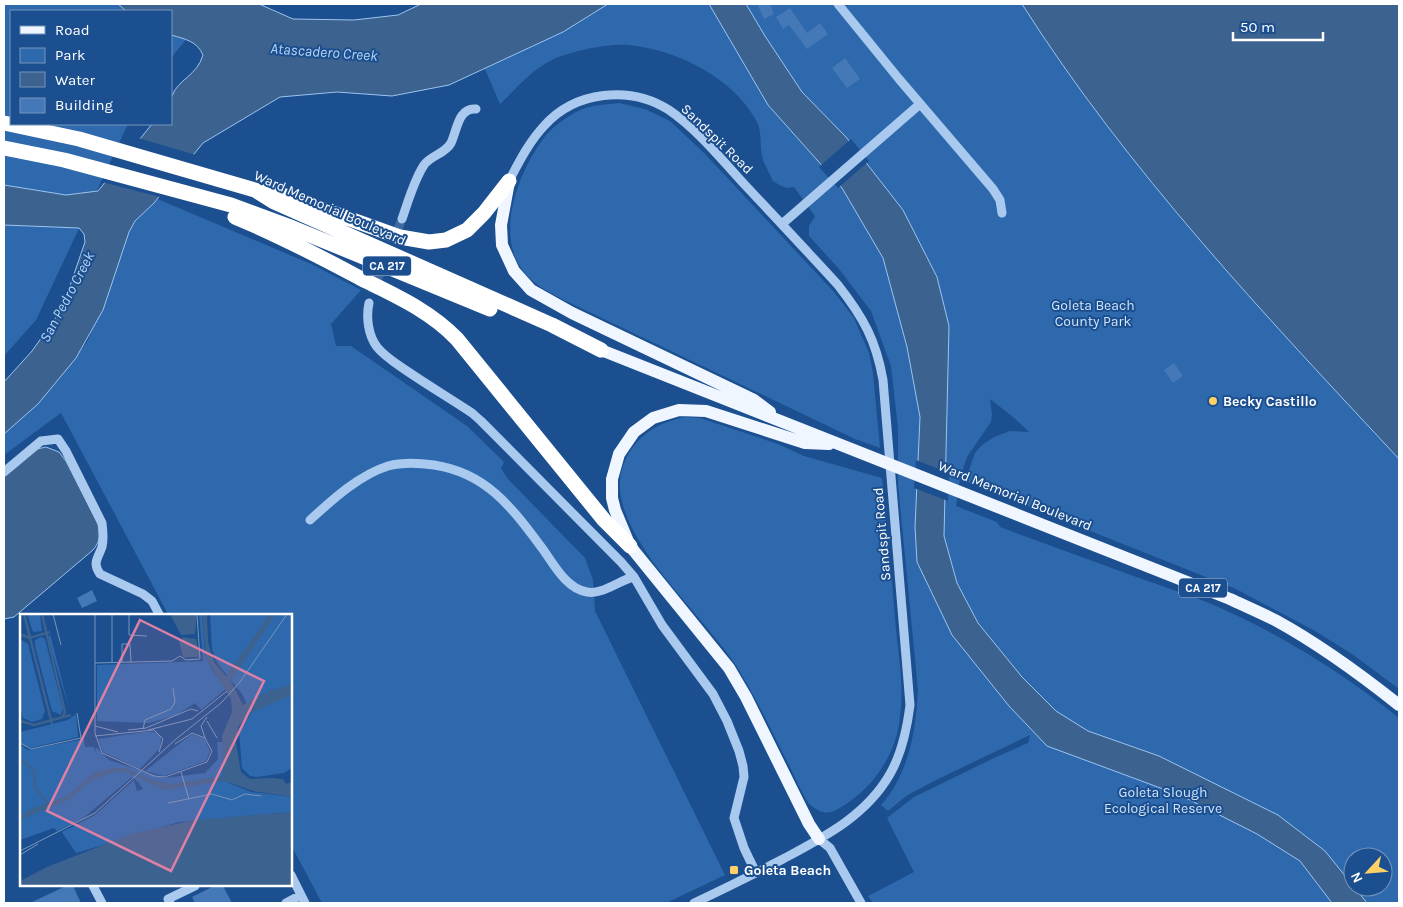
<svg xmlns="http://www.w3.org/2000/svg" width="1403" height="907" font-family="Karla,sans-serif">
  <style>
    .green { fill: #2e69ad; fill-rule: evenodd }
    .water { fill: #3c6290; stroke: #9cc4f0 }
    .pier { fill: #1b4f8f }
    .building { fill: #4478b7 }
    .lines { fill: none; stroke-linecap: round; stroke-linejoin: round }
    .minor-tunnel { stroke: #3d69a0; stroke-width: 9; stroke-dasharray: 9 4.5; stroke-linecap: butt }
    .minor { stroke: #a9c9ee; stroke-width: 9 }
    .major { stroke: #f0f6ff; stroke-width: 12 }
    .highway { stroke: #fff; stroke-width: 15 }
    .poi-dot { fill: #ffd166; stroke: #1b4f8f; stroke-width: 2 }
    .labels { text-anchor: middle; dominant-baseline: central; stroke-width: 4; stroke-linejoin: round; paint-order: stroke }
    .shield { fill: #1b4f8f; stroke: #bbcadd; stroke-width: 1 }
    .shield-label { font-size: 12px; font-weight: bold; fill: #fff }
    .street-label { font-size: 14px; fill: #fff; stroke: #1b4f8f }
    .park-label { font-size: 14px; fill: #cfe3fa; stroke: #1b4f8f }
    .poi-label { font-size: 14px; font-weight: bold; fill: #fff; stroke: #1b4f8f; text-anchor: start }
    .water-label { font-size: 15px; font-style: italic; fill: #b5d3f5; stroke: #1b4f8f }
    .inset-river { fill: none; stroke: #3c6290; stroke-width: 2.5 }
    .inset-road { fill: none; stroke: #7695bc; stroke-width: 1 }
    .view { fill: #dd80a5; fill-opacity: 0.15; stroke: #dd80a5; stroke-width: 2.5 }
    .inset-edge { fill: none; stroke: #fff; stroke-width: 2.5 }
  </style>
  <rect width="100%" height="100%" fill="#1b4f8f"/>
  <path class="green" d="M 4,4 L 215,4 L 171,58 L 171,11 L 11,11 L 11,124 L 128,124 L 36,320 L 4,356 Z
    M 522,4 L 1022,4 C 1128,171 1265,315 1399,459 L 1399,689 L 1352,654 L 1315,631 L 1236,589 L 965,481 L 975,453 L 982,445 L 994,437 L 1010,431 L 1029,432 L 1013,417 L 990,399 L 992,414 L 991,422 L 967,457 L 960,478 L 956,506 L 997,522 L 1000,527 C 1046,544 1093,561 1139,578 C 1164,587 1190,595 1214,605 C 1280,634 1343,673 1399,718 L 1399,903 L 873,903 L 868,896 L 914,872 L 887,818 L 914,797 L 996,757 L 1028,743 L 1030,735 L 936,780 L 906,796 L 888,811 L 881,805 C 909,774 916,730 918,690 L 898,484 L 898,428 L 891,366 L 871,311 L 839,269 L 809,236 L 809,226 L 815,216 L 794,187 L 786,188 C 782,186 777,184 773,181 C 771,178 770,174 768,171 C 767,167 764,164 763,160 C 759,147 763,132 756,120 C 732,77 677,50 629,45 C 609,43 570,51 552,60 C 531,70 516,89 500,104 L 471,37 ZM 1353,857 L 1383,857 L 1383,887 L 1353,887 Z
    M 619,103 L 645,109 L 670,121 L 705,154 L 834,292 L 854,318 L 869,353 L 873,373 L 880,448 L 855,439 L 564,300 C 549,292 534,285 524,272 C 493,234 520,167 547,134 C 553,127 563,120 571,115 C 585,105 602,105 619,103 Z
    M 153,199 L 160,200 L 311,264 L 361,290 L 331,324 L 336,346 L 351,346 L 467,426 L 504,462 L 501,468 L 507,478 L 585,558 L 593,580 L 595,611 L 725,875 L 666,903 L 322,903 L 291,845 L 291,616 L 169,616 L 61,413 L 4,455 L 4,434 L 32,408 L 73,360 L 87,342 L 103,307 L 122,235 Z
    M 685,417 L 700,418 L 778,444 L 804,456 L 882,478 C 887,529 892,579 896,630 C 899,658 904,688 900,717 C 897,750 877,783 849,802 C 833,813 826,818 809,804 C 802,793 796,780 790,767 C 773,734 757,699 737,667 C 705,617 624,548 620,489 C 619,476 623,463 629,453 C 642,432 661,422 685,417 Z"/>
  <path class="water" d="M 118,4 L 259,4 L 293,19 L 354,20 L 398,15 L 421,4 L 608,4 L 563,32 L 449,85 L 392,96 L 337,92 L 280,97 L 203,143 L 154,203 L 135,221 L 129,232 L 103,310 L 76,358 L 38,404 L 4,434 L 4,382 L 32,351 L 62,309 L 85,242 L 84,234 L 79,228 L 4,225 L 4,185 L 66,195 L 98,191 L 152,124 L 171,124 C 171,116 169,103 172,96 C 178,79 197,76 203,55 C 197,41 185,39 171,35 L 171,11 L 126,11 Z
    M 709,4 L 746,4 L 765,36 L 802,92 L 846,137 L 903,210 L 937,277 L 949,326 L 944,536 L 957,583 L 978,623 L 1022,677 L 1056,711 L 1088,731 L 1159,756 L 1278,815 L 1325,851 L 1367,903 L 1332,903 L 1300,861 L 1257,834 L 1182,796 L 1047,746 L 1009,706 L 952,635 L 917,562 L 915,527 L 920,417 L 907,347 L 883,258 L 842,188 L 768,105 Z
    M 1022,4 L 1399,4 L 1399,459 C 1265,315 1128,171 1022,4 Z
    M 46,447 L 59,452 L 66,461 L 100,528 C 100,537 99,543 93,550 L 14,617 L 4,619 L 4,475 L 37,449 Z"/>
  <path class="pier" d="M 138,138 L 196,155 L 160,197 L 102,182 Z
    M 851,139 L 869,161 L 838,188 L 819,167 Z
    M 916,460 L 949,473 L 948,501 L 914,488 Z"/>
  <path class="building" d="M 757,4 L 770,4 L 774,14 L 764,19 Z
    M 790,8 L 807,33 L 820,23 L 828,34 L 807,49 L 789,25 L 783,29 L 776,17 Z
    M 845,58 L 860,79 L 847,88 L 832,68 Z
    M 1174,363 L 1183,376 L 1173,383 L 1164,370 Z
    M 92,590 L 97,601 L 82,608 L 77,598 Z
    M 66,886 L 73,886 L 81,903 L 30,903 Z
    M 214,886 L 223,886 L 232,903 L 195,903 L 192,897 Z"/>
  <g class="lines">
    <path class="minor-tunnel" d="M 372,293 L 402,219"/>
    <path class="minor" d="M 838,4 L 899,79 L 993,189 L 1000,200 L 1002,213
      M 509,181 C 519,162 529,142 544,126 C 575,91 630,85 669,110 C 698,130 721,159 745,185 C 776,218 807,251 838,285 C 863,317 876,340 883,380 L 910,705 C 907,729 902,753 890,774 C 866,816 824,837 783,859 C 754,874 724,889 694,903
      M 402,219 C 408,202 414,180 424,165 C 431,155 445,154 451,143 C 457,131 458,107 476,109
      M 782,224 L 920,104
      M 369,303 C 366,317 368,335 377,347 C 385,357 397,364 407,371 C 429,386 451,399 472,413 L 481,421 L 621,562 L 634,577 L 662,625 L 713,694 L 727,721 L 739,751 L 743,766 L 744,777 L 734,818 L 744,848 L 756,873
      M 4,472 L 41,441 L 58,439 L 66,451 L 102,523 C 103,531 104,539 102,547 C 98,558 92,563 100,574 L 143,594 L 152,601 L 160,616
      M 310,520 C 332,500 359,475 388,466 C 403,462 419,463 434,465 C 487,473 512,508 542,548 C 553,563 566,589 587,592 C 603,595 619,580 634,577
      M 819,839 L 830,848 L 861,903
      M 291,875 L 305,903
      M 93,886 L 102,903
      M 170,903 L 168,899 L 195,886
      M 286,903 L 301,895"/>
    <path class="major" d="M 509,182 L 501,225 L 502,245 L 514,271 L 531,290 L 572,313 L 754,400 L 770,412
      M 601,350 L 1230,599 C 1245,606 1261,613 1275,620 C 1319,644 1360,674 1399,705
      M 819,839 L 809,824 L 746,697 L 729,668 L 630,546 L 615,510 L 612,498 L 612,479 L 619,454 L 634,432 L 653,418 L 679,410 L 706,411 L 805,443 L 829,444"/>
    <path class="highway" d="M 4,123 L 79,139 L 255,190 L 274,202 L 552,325 L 601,350
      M 4,148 L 64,160 L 231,205 L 288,226 L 490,309
      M 267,191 L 277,193 L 400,237 L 429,242 L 446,240 L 467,230 L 484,213 L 509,181
      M 235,217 C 278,235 319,256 360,278 C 394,295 429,310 457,339 L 604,520 L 630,546"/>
  </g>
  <g class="poi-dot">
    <circle cx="1213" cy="401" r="5"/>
    <rect x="729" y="865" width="10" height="10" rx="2.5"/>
  </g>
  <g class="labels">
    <g class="shield">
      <rect x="363" y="256.5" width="48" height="19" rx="4"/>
      <rect x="1179" y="578.5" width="48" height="19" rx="4"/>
    </g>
    <g class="shield-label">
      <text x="387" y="266">CA 217</text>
      <text x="1203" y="588">CA 217</text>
    </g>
    <g class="street-label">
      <text transform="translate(717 139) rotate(44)">Sandspit Road</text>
      <text transform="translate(330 208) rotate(24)">Ward Memorial Boulevard</text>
      <text transform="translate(1015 496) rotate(22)">Ward Memorial Boulevard</text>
      <text transform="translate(882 534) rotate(-95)">Sandspit Road</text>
    </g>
    <g class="park-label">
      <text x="1093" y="305">Goleta Beach<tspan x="1093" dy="16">County Park</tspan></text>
      <text x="1163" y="792">Goleta Slough<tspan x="1163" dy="16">Ecological Reserve</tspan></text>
    </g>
    <g class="poi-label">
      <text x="1223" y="401">Becky Castillo</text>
      <text x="744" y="870">Goleta Beach</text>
    </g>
    <g class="water-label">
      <text transform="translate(324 52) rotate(4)">Atascadero Creek</text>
      <text transform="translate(67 297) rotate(-62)">San Pedro Creek</text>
    </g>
  </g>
  <g transform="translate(20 614)">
    <rect width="272" height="272" fill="#1b4f8f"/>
    <path d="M 7,0 L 20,0 L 22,17 L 13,18 ZM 179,0 L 182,0 L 185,41 L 192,56 L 207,74 L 181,96 L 175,89 L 155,102 L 129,109 L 77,107 L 77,51 L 183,47 ZM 190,0 L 272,0 L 273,153 L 264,159 L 238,163 L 230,162 L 222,154 L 219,118 L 231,99 L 222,80 L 198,50 L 192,36 ZM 30,20 L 37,47 L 50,98 L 28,24 ZM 21,23 L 25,25 L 43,95 L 41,101 L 32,97 L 15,32 L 15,26 ZM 0,25 L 8,30 L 25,97 L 22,105 L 12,108 L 3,104 L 0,91 ZM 56,100 L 58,123 L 10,134 L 1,130 L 0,118 L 48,106 ZM 124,118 L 136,118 L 141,123 L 140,134 L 120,155 L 83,138 L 78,125 ZM 172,120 L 185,125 L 190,137 L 186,147 L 144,162 L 125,157 ZM 64,125 L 65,133 L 74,133 L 75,138 L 76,133 L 89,146 L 144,164 L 185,159 L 198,145 L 197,128 L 208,128 L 212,163 L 209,169 L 231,178 L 272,183 L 272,198 L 159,208 L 56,239 L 42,218 L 75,201 L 114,166 L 117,177 L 123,175 L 118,168 L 112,163 L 62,205 L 37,217 L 34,214 L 0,226 L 0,131 L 8,136 Z" fill="#2e69ad"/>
    <path d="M 150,0 L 177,0 L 175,20 L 161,21 ZM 182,0 L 187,0 L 188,28 L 194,48 L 206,62 L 250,0 L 256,0 L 211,67 L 223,91 L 251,76 L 272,71 L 272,81 L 229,99 L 218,113 L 216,128 L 221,158 L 230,165 L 252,164 L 263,165 L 266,170 L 272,168 L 272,183 L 233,177 L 205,167 L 144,176 L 108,159 L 94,158 L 72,166 L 48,186 L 0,206 L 0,202 L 11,195 L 47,182 L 73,159 L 94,154 L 107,154 L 126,164 L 150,170 L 203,162 L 202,122 L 212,98 L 211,85 L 186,45 ZM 163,23 L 176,25 L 180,43 L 163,43 L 159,28 ZM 272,198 L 272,272 L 0,272 L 0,267 L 27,253 L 111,220 L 174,206 Z" fill="#3c6290"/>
    <path class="inset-river" d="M 4,0 L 32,110M 22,0 L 45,98 L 42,104M 0,20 L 9,24 L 30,18M 0,107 L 14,111 L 51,101M 0,146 L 15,157 L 14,173 L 27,188"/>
    <path class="inset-road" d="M 33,0 L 41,31M 75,0 L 75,119 L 82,139 L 134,162 L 145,163 L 187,148 L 192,137 L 185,124M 92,0 L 92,48M 109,0 L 109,21 L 127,22M 102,48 L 102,30 L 110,30 L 111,48M 75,49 L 152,47 L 160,42 L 166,46 L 180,45 L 177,0M 187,107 L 197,124M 75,112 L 98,118M 123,115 L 125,106 L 151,95 L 155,88 L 153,74M 108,116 L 126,114 L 171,95 L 178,97M 128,116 L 172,105 L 207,77M 75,122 L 134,116 L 143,125 L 139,138M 185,124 L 181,112 L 187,103M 156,125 L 201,89 L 220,68 L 267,0M 0,129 L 11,135 L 61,124 L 57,99M 155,130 L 172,119 L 185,124M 161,158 L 169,185M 148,189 L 192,180 L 212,186 L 225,180 L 241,182M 0,237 L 75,199 L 156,125M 0,241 L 18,230"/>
    <path class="view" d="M 120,6 L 244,67 L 151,257 L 27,197 Z"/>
    <rect width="272" height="272" class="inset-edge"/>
  </g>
  <rect width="1403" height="907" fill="none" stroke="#ffffff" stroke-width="10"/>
  <rect x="10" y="10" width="162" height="115" fill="#1b4f8f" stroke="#7695bc"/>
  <rect x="20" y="26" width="25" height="8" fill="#f0f6ff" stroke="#7695bc"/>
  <text x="55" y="35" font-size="15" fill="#ffffff">Road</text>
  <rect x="20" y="48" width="25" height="15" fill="#2e69ad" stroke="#7695bc"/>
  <text x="55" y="60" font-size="15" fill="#ffffff">Park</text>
  <rect x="20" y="72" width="25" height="15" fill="#3c6290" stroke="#7695bc"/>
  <text x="55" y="85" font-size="15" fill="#ffffff">Water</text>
  <rect x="20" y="98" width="25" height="15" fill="#4478b7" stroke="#7695bc"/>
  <text x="55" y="110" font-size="15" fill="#ffffff">Building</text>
  <g transform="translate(1368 872) rotate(244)"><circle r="24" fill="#1b4f8f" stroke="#7695bc"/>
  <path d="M0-4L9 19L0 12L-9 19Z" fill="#ffd166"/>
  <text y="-8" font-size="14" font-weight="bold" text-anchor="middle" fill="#ffffff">N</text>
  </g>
  <path d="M1233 32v8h90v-8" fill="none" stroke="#ffffff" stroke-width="2.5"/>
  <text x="1240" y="32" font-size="15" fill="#ffffff" stroke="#1b4f8f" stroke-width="4" paint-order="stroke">50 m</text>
</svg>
